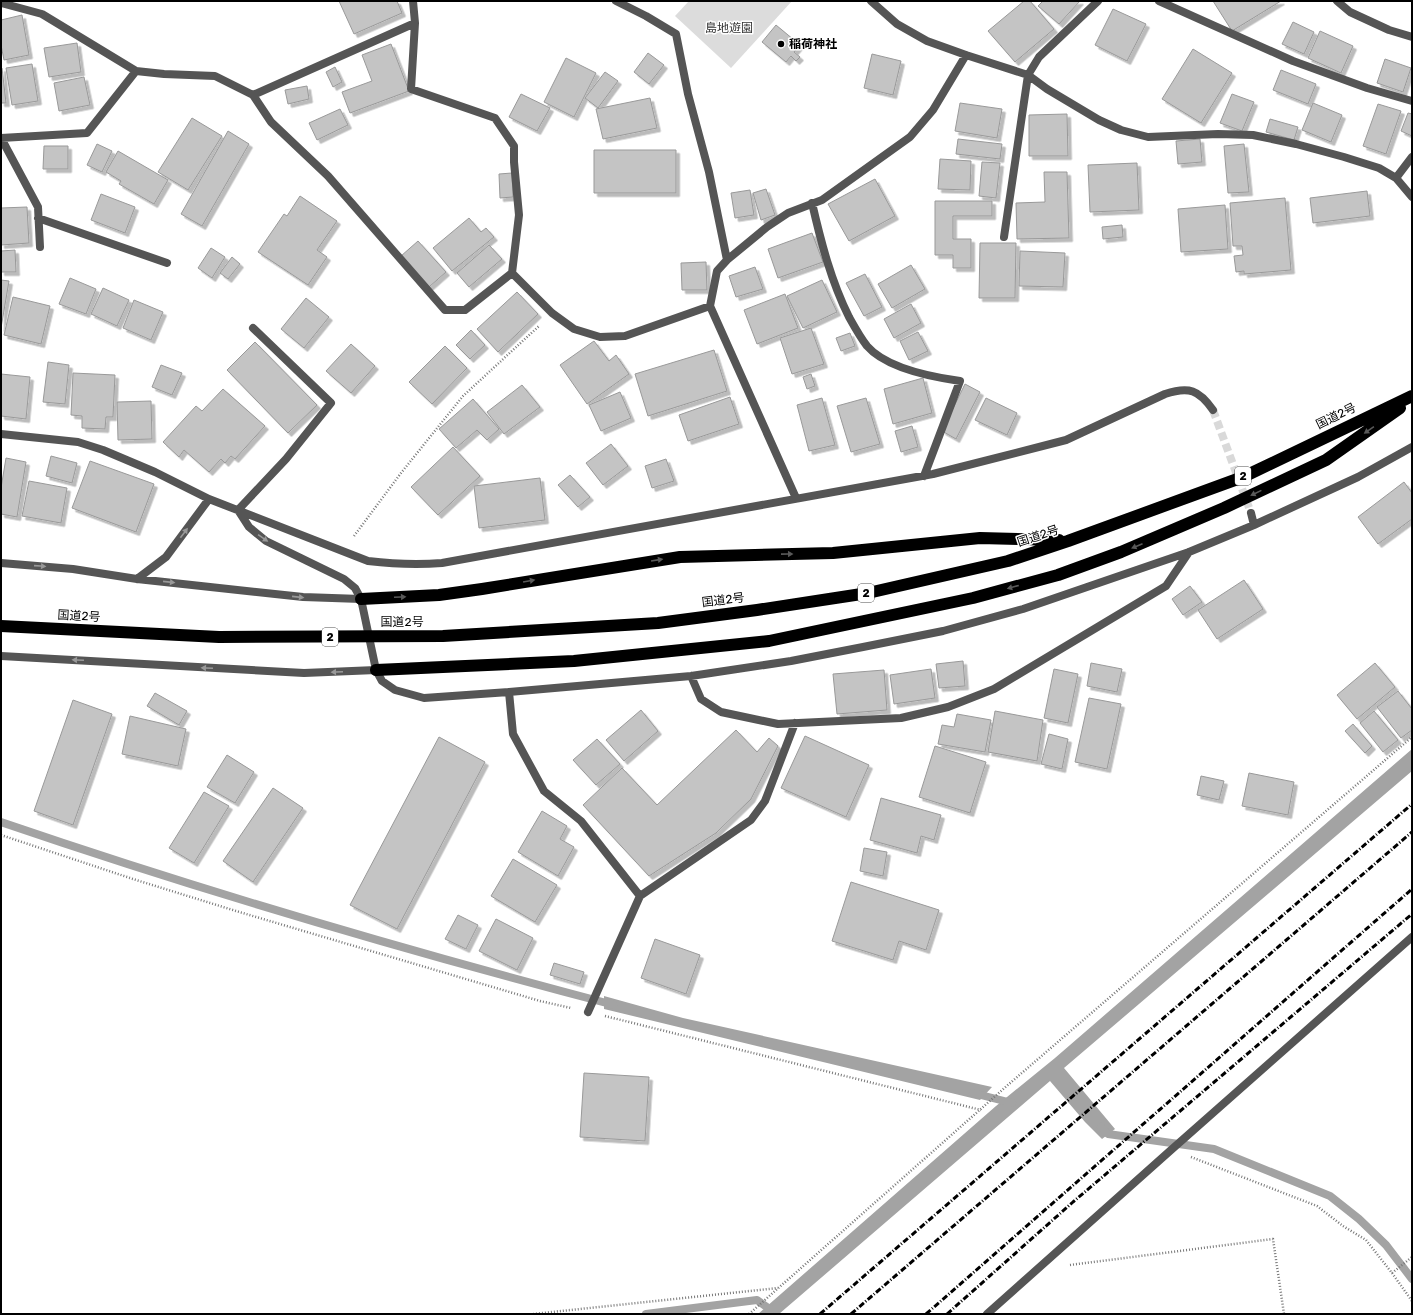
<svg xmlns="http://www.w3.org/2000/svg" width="1413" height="1315" font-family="Rubik,'Noto Sans JP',sans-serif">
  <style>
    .green { fill: #dcdcdc }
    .water { fill: #a3a3a3 }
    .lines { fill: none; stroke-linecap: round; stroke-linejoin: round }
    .stream { stroke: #a3a3a3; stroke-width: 8 }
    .building { fill: #c4c4c4; stroke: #999; filter: url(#shadow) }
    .street-tunnel { stroke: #d9d9d9; stroke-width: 8; stroke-dasharray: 8 4; stroke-linecap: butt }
    .path { stroke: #777; stroke-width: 2.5; stroke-dasharray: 1 2; stroke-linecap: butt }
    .street { stroke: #555; stroke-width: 8 }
    .highway { stroke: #000; stroke-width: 12 }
    .rail { stroke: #000; stroke-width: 3; stroke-dasharray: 6 2 1 2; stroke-linecap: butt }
    .oneway { fill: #595959 }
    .oneway2 { fill: #999 }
    .poi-dot { fill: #000; stroke: #fff; stroke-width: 1.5 }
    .labels { text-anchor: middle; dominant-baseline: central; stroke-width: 3; stroke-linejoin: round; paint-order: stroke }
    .shield { fill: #fff; stroke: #4c4c4c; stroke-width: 1 }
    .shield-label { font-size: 11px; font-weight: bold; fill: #000 }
    .park-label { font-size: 12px; fill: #333; stroke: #fff }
    .poi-label { font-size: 12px; font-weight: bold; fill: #000; stroke: #fff; text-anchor: start }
    .street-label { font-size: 12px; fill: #000; stroke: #fff }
  </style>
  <defs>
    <filter id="shadow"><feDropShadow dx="3.5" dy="3.5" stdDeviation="0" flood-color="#0004"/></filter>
  </defs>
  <rect width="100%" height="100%" fill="#fff"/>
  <path class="green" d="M 689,1 L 792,1 L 731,68 L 675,16 Z"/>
  <path class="water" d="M 1412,749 L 1412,771 L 1064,1068 L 1115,1129 L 1102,1139 L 1085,1122 L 1050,1081 L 779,1314 L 758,1314 L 996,1106 L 1055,1058 Z
    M 604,996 L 683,1018 L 992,1087 L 980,1100 L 604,1009 Z"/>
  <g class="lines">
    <path class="stream" d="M 1,822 C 203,891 408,951 614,1005
      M 973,1093 L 1012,1103
      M 1101,1127 L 1108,1134 L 1214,1149 L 1330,1196 L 1359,1219 L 1386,1245 L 1412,1279
      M 646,1314 L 757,1300 L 771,1310"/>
  </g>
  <path class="building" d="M 339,1 L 397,1 L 402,13 L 354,34 Z
    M 1024,1 L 1030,1 L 1054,29 L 1015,62 L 988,31 Z
    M 1043,1 L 1080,1 L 1059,24 L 1038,6 Z
    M 1213,1 L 1281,1 L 1232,31 Z
    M 1113,9 L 1146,24 L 1127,61 L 1095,45 Z
    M 22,15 L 29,55 L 4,60 L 1,45 L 1,20 Z
    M 1293,22 L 1314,32 L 1304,54 L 1282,44 Z
    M 776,25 L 800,45 L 794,52 L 800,57 L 796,61 L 791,56 L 786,62 L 762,42 Z
    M 1320,31 L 1353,46 L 1341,73 L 1308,58 Z
    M 77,43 L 81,72 L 49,77 L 44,48 Z
    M 391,44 L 409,91 L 350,113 L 342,92 L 372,81 L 362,55 Z
    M 1193,49 L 1232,73 L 1201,123 L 1162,99 Z
    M 648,53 L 664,65 L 649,84 L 634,72 Z
    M 872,54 L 901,61 L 893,95 L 864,88 Z
    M 566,58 L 596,73 L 574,117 L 544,102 Z
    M 1385,59 L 1411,68 L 1403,92 L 1377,83 Z
    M 32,64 L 38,101 L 12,105 L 6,68 Z
    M 335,67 L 342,82 L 333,87 L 326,72 Z
    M 1,68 L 2,68 L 6,103 L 1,103 Z
    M 1281,70 L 1316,84 L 1308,104 L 1273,90 Z
    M 605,72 L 618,81 L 598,108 L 585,98 Z
    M 84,77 L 90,105 L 59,111 L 54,83 Z
    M 307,86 L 309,99 L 288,104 L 285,90 Z
    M 521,94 L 550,108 L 537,131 L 509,117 Z
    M 1232,94 L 1254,102 L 1242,131 L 1220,123 Z
    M 650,98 L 657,128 L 603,139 L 596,109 Z
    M 960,103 L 1002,109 L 997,138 L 955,131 Z
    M 1313,103 L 1342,115 L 1331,142 L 1302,130 Z
    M 1378,104 L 1401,111 L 1386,154 L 1363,146 Z
    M 340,109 L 348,125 L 317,140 L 309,123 Z
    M 1408,113 L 1412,114 L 1412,136 L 1401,131 Z
    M 1067,114 L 1068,156 L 1029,156 L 1029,115 Z
    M 192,118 L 222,136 L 188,190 L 158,172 Z
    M 1270,119 L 1298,127 L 1294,140 L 1266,132 Z
    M 228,131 L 249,144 L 202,226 L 181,214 Z
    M 958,139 L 1002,144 L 1000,159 L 956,154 Z
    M 1200,139 L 1202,162 L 1178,164 L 1176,141 Z
    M 97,144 L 112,151 L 102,172 L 87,165 Z
    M 1244,144 L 1249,192 L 1228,193 L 1224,146 Z
    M 44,146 L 68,146 L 68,169 L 43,169 Z
    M 594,150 L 676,150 L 676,193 L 594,193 Z
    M 118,151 L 168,180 L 154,204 L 119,184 L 121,181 L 106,172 Z
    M 940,159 L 971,161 L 970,190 L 938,189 Z
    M 982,162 L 1000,163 L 996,198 L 979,196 Z
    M 1137,163 L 1139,210 L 1090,212 L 1088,165 Z
    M 1044,172 L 1067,172 L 1069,238 L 1017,239 L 1016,203 L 1045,202 Z
    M 512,173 L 513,197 L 500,198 L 499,174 Z
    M 875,179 L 895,216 L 849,241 L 828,204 Z
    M 766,189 L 775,215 L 761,220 L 753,193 Z
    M 750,190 L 754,215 L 735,218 L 731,193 Z
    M 1367,191 L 1370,216 L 1313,223 L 1310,198 Z
    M 101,194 L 135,207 L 125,233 L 91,220 Z
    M 300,196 L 337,221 L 317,250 L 327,257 L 308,285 L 258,252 L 284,214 L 287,216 Z
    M 1285,198 L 1291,270 L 1244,274 L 1244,271 L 1236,272 L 1234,256 L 1243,255 L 1242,246 L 1233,246 L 1230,203 Z
    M 935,201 L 992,201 L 992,216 L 953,216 L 953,239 L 971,239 L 971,268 L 953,268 L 953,255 L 935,255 Z
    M 1225,205 L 1228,249 L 1181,252 L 1178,209 Z
    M 27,207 L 29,243 L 1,245 L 1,208 Z
    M 469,218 L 481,232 L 486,228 L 494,237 L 452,271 L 433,248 Z
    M 1122,225 L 1123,237 L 1103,239 L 1102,227 Z
    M 812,233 L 823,262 L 778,278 L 768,249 Z
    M 418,241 L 446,272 L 429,287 L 401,256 Z
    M 980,243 L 1016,243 L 1015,298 L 979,298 Z
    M 489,245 L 502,259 L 469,287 L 457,273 Z
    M 211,248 L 225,257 L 212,278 L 198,268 Z
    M 15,250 L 16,272 L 1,272 L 1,251 Z
    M 1020,251 L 1065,253 L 1063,287 L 1019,286 Z
    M 232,257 L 240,264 L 228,279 L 220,273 Z
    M 706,262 L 707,290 L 682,290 L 681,263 Z
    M 911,265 L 925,289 L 892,308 L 878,284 Z
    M 755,267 L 763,289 L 736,297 L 729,276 Z
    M 865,274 L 882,307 L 864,316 L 846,283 Z
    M 70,278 L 96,289 L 86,314 L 59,304 Z
    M 1,280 L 9,281 L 1,328 Z
    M 822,280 L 837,312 L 803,328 L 787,296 Z
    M 103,288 L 129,300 L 117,326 L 91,314 Z
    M 517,292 L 538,314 L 498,352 L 477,329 Z
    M 785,294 L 798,328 L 757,344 L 744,310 Z
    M 13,297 L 50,306 L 41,344 L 4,335 Z
    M 306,298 L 329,317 L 304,348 L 281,329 Z
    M 134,300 L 163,312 L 151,340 L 123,328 Z
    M 911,304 L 921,323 L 894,338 L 884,319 Z
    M 811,328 L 824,364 L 792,374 L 780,338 Z
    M 471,330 L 485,345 L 470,359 L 456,345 Z
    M 918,332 L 928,351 L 909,360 L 900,341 Z
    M 850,333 L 855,346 L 841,351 L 836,338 Z
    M 594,341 L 609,361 L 616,355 L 629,374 L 587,404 L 560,365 Z
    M 255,342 L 317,405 L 288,433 L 227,370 Z
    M 351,344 L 375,366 L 351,393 L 326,371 Z
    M 445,346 L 467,368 L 432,404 L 409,382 Z
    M 714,350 L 727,391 L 648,416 L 635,374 Z
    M 48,362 L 69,365 L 65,404 L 43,402 Z
    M 161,365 L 182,373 L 172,395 L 152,387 Z
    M 73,373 L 115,375 L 113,417 L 106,417 L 105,429 L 82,428 L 82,416 L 71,415 Z
    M 1,374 L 30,377 L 26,419 L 1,416 Z
    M 811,374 L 815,386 L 807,389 L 803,377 Z
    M 923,378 L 932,413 L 893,424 L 884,389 Z
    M 965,384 L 980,392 L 956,439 L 942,431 Z
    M 522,385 L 540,407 L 504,434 L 487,412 Z
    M 223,389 L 265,426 L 235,459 L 231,456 L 225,463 L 221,459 L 209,472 L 184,450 L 179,457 L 163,442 L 196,406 L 202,411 Z
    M 620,392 L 631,418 L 601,431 L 589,405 Z
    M 730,397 L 739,424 L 688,441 L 679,415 Z
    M 822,398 L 835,445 L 809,451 L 797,405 Z
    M 866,398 L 880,444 L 851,452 L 837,406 Z
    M 986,398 L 1017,413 L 1007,435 L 975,420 Z
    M 473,399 L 499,429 L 487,440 L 477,430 L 456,448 L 439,429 Z
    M 151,401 L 152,439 L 118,440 L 117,402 Z
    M 912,426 L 918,447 L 901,452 L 895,431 Z
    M 611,444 L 628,466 L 603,485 L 586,463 Z
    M 453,447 L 480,476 L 438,515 L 411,487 Z
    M 51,456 L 77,463 L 72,483 L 46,476 Z
    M 6,458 L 26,462 L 17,517 L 1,514 L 1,488 Z
    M 666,459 L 674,481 L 652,488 L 645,466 Z
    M 90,461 L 154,484 L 136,532 L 72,508 Z
    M 570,475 L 590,497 L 578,507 L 558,485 Z
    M 540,478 L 545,520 L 479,528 L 474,486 Z
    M 29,481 L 67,488 L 61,523 L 22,516 Z
    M 1404,482 L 1412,493 L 1412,519 L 1378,544 L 1358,517 Z
    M 1244,580 L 1263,609 L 1217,639 L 1198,610 Z
    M 1190,586 L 1202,602 L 1183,615 L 1172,599 Z
    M 963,661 L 965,686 L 939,688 L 936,664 Z
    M 1091,663 L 1122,669 L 1117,692 L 1087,686 Z
    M 1375,663 L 1395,687 L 1357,719 L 1337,695 Z
    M 931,669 L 935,698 L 894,704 L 890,675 Z
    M 1054,669 L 1078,674 L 1068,723 L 1044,718 Z
    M 884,670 L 887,710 L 837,714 L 833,674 Z
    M 1398,691 L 1412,709 L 1412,730 L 1401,738 L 1377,707 Z
    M 155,693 L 187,711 L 179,725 L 147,706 Z
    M 1089,698 L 1121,704 L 1107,769 L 1075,762 Z
    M 73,700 L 112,714 L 73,825 L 34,811 Z
    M 641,710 L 658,731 L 624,761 L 606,740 Z
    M 995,711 L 1043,720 L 1037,761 L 988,752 Z
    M 1374,711 L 1398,740 L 1383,752 L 1360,723 Z
    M 957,714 L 991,720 L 985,752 L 938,744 L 942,725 L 954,727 Z
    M 130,716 L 186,729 L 178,766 L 122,754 Z
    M 1353,724 L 1372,746 L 1365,753 L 1345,731 Z
    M 736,730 L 757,752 L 769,738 L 778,746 L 751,799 L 716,833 L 649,876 L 583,805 L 622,768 L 657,805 Z
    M 1049,734 L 1068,739 L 1062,769 L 1041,764 Z
    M 805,736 L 869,765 L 846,817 L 781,788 Z
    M 439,737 L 485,762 L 397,929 L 350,905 Z
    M 597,739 L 620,764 L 596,785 L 573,760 Z
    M 935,746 L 986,762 L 970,813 L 919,797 Z
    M 227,755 L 254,772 L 235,803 L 207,787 Z
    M 1249,773 L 1294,782 L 1288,815 L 1242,806 Z
    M 1201,776 L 1224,781 L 1219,800 L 1197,795 Z
    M 273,788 L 303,808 L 253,882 L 223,861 Z
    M 204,792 L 229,806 L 194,863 L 169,848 Z
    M 881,798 L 941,815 L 934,840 L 921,836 L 917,853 L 870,840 Z
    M 542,811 L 567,826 L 560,839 L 574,847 L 558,876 L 518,852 Z
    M 864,848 L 887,852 L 883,876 L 860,871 Z
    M 513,859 L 557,885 L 535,922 L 491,896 Z
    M 851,882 L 939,910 L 926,950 L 899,941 L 893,960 L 832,941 Z
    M 458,915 L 478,925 L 466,949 L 445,939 Z
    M 496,919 L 533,938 L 517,970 L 479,951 Z
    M 655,939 L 700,955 L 686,994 L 641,978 Z
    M 554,963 L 584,972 L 580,984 L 550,975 Z
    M 584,1073 L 649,1077 L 645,1141 L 580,1137 Z"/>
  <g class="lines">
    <path class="street-tunnel" d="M 1213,410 L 1251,513"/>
    <path class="path" d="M 354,536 L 401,473 L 463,396 L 539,326
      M 1,835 L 133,879 L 236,911 L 540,1001 L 571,1008
      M 605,1016 L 981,1110
      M 1191,1157 L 1317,1206 L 1343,1226 L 1366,1240 L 1392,1273 L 1412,1301
      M 1070,1265 L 1273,1239 L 1284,1314
      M 1392,1273 L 1412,1257
      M 533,1314 L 778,1288
      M 749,1314 L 1009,1084 L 1412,737"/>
    <path class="street" d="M 413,1 L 415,23
      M 616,1 L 646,16 L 676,34 L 688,94 L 709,172 L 727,260 L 717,271 L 710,306
      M 871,1 L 897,24 L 927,41 L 966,55 L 1028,75 L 1047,89 L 1099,120 L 1121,130 L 1148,137 L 1218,134 L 1253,135 L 1296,144 L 1344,157 L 1379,168 L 1396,178 L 1412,197
      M 1159,1 L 1293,61 L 1367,88 L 1412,101
      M 1337,1 L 1350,12 L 1389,30 L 1412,37
      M 1,3 L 42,14 L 136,71 L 164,74 L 215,76 L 253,95 L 271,122 L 328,176 L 445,310 L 465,310 L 512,273 L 552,313 L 574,329 L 600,337 L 625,336 L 710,306 L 796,498
      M 253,95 L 415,23 L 411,89 L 495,118 L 514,146 L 514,162 L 519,215 L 512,273
      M 1,138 L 87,133 L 136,71
      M 1,138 L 38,207 L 40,247
      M 1396,178 L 1412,157
      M 812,203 C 821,242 831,281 849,317 C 854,326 860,337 867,346 C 886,368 932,377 960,381 L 924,476
      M 38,218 L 167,263
      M 1004,237 L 1028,75 L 1039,57 L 1098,1
      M 727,260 L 767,227 L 788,213 L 822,200 L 910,137 L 933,110 L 966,55
      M 1,434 L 78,442 L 103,450 L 155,472 L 209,499 L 368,561 C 393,564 417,565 442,563 L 933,474 L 1066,440 L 1165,394 C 1189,386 1199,390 1213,410
      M 238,510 L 249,527 L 266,541 L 344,579 L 355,588 L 361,599 L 376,670 L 382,681 L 395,690 L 424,698 L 509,692 L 691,676 L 791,661 L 863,647 L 943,631 L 1023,609 L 1189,552 L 1254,525 L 1358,477 L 1412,447
      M 238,510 L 286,459 L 331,403 L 253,328
      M 1251,513 L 1254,525
      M 1,563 L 73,569 L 137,579 L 303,597 L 361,599
      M 137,579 L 166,557 L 209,499
      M 1,656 L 304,673 L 376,670
      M 691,676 L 701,699 L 721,712 L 778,724 L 901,718 L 948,707 L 994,689 L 1166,586 L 1189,552
      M 509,692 L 513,734 L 544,791 L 581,821 L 640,896 L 588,1012
      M 640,896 L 751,820 L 765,801 L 795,723
      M 987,1314 L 1171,1150 L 1412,937"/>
    <path class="highway" d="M 361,599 L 439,595 L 482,589 L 680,557 L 833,553 L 980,538 L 1059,540
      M 1,626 L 219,637 L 443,636 L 658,623 L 757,610 L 868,593 L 1008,561 L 1068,541 L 1243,477 L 1412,396
      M 376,670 L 574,661 L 769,641 L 973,598 L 1058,575 L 1121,552 L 1224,508 L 1326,460 L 1400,408"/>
    <path class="rail" d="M 820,1314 L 1412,804
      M 851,1314 L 1412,832
      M 926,1314 L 1412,889
      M 947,1314 L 1073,1202 L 1412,914"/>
  </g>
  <defs><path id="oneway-solid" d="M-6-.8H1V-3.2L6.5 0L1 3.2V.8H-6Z"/></defs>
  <g class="oneway">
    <use href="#oneway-solid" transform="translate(1369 430) rotate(145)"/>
    <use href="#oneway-solid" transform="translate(1256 493) rotate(154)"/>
    <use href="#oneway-solid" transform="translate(1137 546) rotate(157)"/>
    <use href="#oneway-solid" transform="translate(787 554) rotate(-1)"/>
    <use href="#oneway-solid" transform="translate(657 560) rotate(-9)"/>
    <use href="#oneway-solid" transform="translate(529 581) rotate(-10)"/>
    <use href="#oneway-solid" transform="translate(1013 587) rotate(165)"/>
    <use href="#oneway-solid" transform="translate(400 597) rotate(-3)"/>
  </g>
  <g class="oneway2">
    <use href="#oneway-solid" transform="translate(184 533) rotate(-53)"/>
    <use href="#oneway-solid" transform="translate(263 538) rotate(35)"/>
    <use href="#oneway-solid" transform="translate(40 566) rotate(4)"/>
    <use href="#oneway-solid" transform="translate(169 582) rotate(6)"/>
    <use href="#oneway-solid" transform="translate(298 597) rotate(6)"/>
    <use href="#oneway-solid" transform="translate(78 660) rotate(-177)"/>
    <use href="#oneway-solid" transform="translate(207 668) rotate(-177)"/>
    <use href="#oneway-solid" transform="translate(337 672) rotate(178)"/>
  </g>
  <circle class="poi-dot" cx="781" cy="44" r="4"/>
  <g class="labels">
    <g class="shield">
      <rect x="1235" y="467" width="16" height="18" rx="3"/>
      <rect x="858" y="584" width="16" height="18" rx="3"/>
      <rect x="322" y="628" width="16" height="18" rx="3"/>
    </g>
    <g class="shield-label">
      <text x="1243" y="476">2</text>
      <text x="866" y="593">2</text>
      <text x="330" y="637">2</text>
    </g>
    <g class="park-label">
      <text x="729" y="28">島地遊園</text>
    </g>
    <g class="poi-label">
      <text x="789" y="44">稲荷神社</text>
    </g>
    <g class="street-label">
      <text transform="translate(1336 416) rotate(-26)">国道2号</text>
      <text transform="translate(1038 536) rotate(-18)">国道2号</text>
      <text transform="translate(723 600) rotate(-7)">国道2号</text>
      <text transform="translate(79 616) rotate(3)">国道2号</text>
      <text x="402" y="622">国道2号</text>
    </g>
  </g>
  <rect width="1413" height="1315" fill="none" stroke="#000000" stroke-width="4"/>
</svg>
